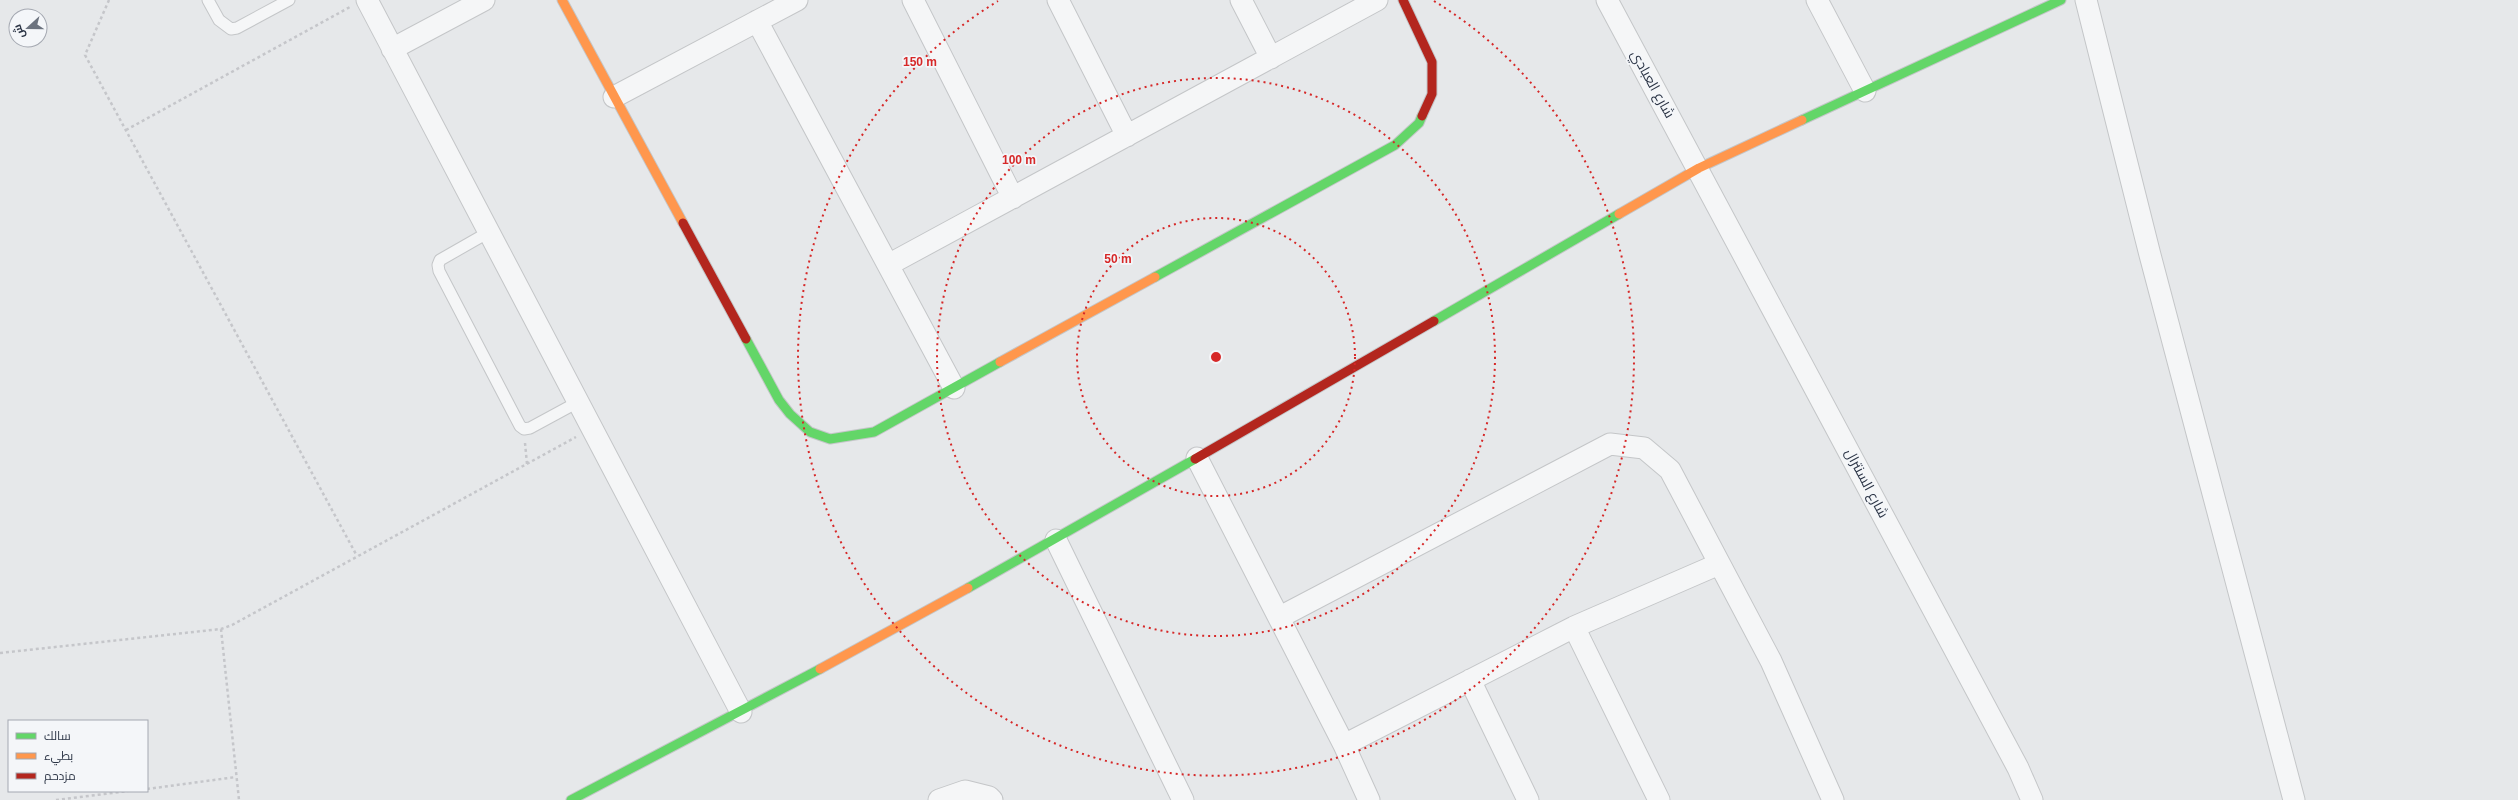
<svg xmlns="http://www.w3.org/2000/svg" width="2518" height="800" font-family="Helvetica,Cairo,sans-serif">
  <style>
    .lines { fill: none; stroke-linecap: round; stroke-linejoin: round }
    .lane-casing { stroke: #c4c6c8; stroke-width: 13 }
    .street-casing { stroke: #c4c6c8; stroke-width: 23 }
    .fast-casing { stroke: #c4c6c8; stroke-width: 11 }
    .slow-casing { stroke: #c4c6c8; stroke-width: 11 }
    .jam-casing { stroke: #c4c6c8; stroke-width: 11 }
    .path { stroke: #c5c6ca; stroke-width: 2.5; stroke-dasharray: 3 3; stroke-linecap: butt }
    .lane { stroke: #f5f6f7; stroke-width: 11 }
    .street { stroke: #f5f6f7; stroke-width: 21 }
    .fast { stroke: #63d668; stroke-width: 9 }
    .slow { stroke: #ff974d; stroke-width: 9 }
    .jam { stroke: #b3261e; stroke-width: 9 }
    .ring { fill: none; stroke: #d62828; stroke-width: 2; stroke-dasharray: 2 4 }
    .labels { text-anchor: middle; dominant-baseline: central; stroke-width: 3.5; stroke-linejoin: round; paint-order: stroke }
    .street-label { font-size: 14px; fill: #2b3445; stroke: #f4f6f9 }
    .centre { fill: #d62828; stroke: #f4f6f9; stroke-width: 2 }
    .ring-label { font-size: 12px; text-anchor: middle; font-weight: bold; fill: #d62828; stroke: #f4f6f9; stroke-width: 3.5; stroke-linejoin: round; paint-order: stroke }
  </style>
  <rect width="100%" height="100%" fill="#e6e8ea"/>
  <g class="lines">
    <defs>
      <path id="lane" d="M 208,0 L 219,20 L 231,29 L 237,28 L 289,0
        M 489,232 L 440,260 L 438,265 L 439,271 L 520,426 L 524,429 L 530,428 L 578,402"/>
      <path id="street" d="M 367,0 L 741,712
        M 913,0 L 1013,198
        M 1058,0 L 1127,136
        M 1241,0 L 1271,58
        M 1607,0 L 2018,768 L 2032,800
        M 1817,0 L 1865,91
        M 2086,0 L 2150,255 L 2294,800
        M 757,21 L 954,388
        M 392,49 L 484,0
        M 614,97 L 797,0
        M 888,265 L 1377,0
        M 1197,458 L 1344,745 L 1369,800
        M 1056,540 L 1183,800
        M 1280,617 L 1610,444 L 1644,448 L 1670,470 L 1771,661 L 1833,800
        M 1574,627 L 1659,800
        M 1470,680 L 1528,800
        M 1344,745 L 1574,627 L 1719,564
        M 939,800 L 965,791 L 989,797 L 992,800"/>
      <path id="fast" d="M 1802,120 L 2061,0
        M 1155,277 L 1395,145 L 1419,123 L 1422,116
        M 1434,321 L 1619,214
        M 746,339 L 779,400 L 790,414 L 810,432 L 830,439 L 874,432 L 1000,362
        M 968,588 L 1195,459
        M 571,800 L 820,669"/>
      <path id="slow" d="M 562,0 L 683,223
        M 1619,214 L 1699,168 L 1802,120
        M 1000,362 L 1155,277
        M 820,669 L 968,588"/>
      <path id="jam" d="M 1403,0 L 1432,62 L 1432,94 L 1422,116
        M 683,223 L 746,339
        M 1195,459 L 1434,321"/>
    </defs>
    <use href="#lane" class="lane-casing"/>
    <use href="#street" class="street-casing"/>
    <use href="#fast" class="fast-casing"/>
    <use href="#slow" class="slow-casing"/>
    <use href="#jam" class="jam-casing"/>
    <path class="path" d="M 109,0 L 85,55 L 357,556
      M 126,130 L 350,7
      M 525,443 L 527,464
      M 221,629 L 239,800
      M 0,653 L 221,629 L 232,625 L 576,437
      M 147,789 L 236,777
      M 56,800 L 128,791"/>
    <use href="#lane" class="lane"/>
    <use href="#street" class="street"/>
    <use href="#fast" class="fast"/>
    <use href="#slow" class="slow"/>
    <use href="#jam" class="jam"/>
  </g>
  <g class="ring">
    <circle cx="1216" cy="357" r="139"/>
    <circle cx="1216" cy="357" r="279"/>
    <path d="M1434 1A418 418 0 1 1 998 1"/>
  </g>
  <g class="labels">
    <g class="street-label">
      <text transform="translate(1653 84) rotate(61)">شارع العبادي</text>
      <text transform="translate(1867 483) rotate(62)">شارع السنترال</text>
    </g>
  </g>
  <circle cx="1216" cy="357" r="6" class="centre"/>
  <g class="ring-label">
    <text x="920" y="66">150 m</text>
    <text x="1019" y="164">100 m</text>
    <text x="1118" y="263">50 m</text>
  </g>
  <rect x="8" y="720" width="140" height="72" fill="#f4f6f9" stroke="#a4a8b1"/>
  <rect x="16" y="733" width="20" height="6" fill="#63d668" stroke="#a4a8b1"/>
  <text x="44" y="740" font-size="12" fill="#2b3445">سالك</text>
  <rect x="16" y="753" width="20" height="6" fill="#ff974d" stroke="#a4a8b1"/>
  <text x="44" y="760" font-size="12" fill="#2b3445">بطيء</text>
  <rect x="16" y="773" width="20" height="6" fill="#b3261e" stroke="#a4a8b1"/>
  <text x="44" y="780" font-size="12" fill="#2b3445">مزدحم</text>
  <g transform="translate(28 28) rotate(249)"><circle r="19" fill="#f4f6f9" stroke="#a4a8b1"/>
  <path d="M0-3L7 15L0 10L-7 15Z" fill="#6c737f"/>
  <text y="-6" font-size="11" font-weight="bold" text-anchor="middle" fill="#2b3445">ش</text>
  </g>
</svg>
